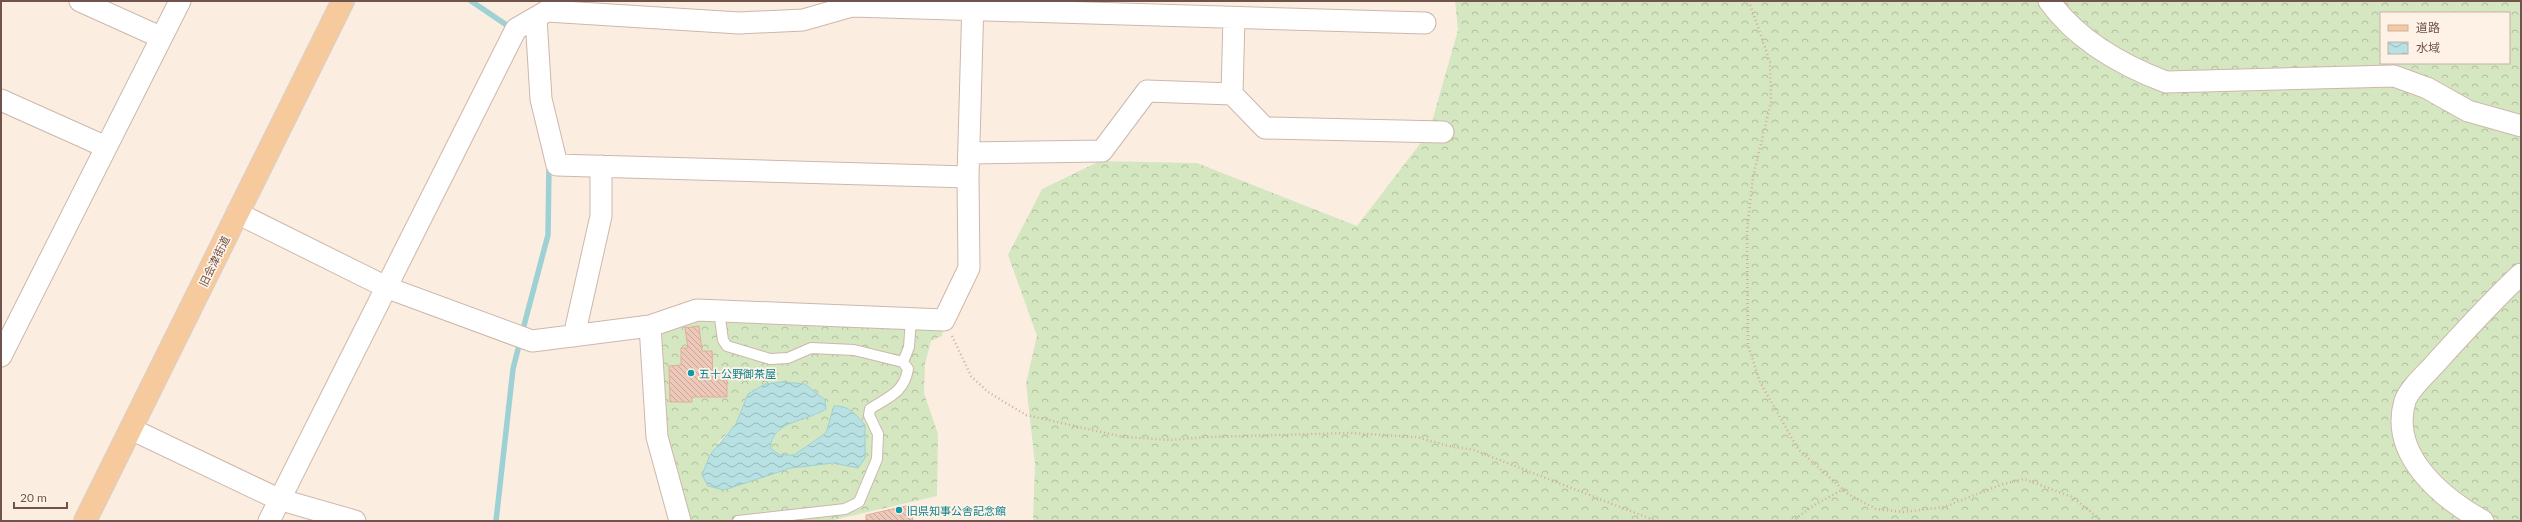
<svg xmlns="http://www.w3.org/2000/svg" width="2522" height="522" font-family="Lato,'Noto Sans JP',sans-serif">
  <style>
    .forest { fill: url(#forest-crowns); fill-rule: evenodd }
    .water { fill: url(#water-waves); stroke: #9ed1d4 }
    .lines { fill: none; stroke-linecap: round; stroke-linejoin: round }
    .stream { stroke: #9ed1d4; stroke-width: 5.5 }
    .building { fill: url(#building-back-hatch); stroke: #e0ae9c }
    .lane-casing { stroke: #cdb7ac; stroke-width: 12 }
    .street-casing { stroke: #cdb7ac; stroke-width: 23 }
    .primary-casing { stroke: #d7cfcc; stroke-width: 24 }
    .path { stroke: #d3ac9e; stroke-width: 2.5; stroke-dasharray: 1 3; stroke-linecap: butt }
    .lane { stroke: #fff; stroke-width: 10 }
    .street { stroke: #fff; stroke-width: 21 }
    .primary { stroke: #f6ca9d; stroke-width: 22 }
    .culture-dot { fill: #0f9aa8; stroke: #fef2e7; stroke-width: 1.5 }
    .labels { text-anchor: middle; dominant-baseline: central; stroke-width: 3.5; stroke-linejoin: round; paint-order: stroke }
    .street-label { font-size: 11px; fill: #70534a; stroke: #fef2e7 }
    .culture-label { font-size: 11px; fill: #0d838f; stroke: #fef2e7; text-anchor: start }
  </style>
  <defs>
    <pattern id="forest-crowns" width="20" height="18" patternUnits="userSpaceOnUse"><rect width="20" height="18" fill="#d5e7c1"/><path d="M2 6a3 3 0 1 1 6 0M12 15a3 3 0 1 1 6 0" fill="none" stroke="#b1be9f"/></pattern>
    <pattern id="water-waves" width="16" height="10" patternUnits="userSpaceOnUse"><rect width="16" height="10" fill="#b7e1e2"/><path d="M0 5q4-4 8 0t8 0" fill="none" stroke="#99b9b9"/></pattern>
    <pattern id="building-back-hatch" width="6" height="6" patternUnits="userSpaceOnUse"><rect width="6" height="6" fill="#eec9ba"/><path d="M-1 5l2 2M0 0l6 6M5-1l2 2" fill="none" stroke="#c5a699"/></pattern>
  </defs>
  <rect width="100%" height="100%" fill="#fbeee1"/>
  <path class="forest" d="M 1455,1 L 2521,1 L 2521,521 L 1033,521 L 1035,464 L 1026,383 L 1037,336 L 1008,255 L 1042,189 L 1100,161 L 1197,163 L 1357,226 L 1429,132 L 1458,30 ZM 2381,13 L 2509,13 L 2509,63 L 2381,63 Z
    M 702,318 L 943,330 L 942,336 L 931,341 L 925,364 L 924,393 L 938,434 L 937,496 L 829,521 L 689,521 L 663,434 L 659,332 ZM 782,382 L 805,384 L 825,400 L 817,415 C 797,419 774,426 770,448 L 780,455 L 794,455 L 826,433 L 834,407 L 858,468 C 814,454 766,476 724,490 L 718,443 L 736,424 L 748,394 L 765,384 Z"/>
  <path class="water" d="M 782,382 L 805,384 L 825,400 L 826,409 C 807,422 774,419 770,448 L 780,455 L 794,455 L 826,433 L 834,406 C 849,405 856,415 865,425 L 865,458 L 858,468 L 833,463 L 791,468 L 724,490 L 708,486 L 702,475 L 710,455 L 736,424 L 748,394 L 765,384 Z"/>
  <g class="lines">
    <path class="stream" d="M 471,1 L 511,28
      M 522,333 L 548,235 L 549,165
      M 496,521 L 513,369 L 520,341"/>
  </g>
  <path class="building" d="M 699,326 L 702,351 L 712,351 L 713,380 L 727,380 L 727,397 L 692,397 L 692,402 L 670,402 L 669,366 L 681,365 L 681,348 L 688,348 L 685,328 Z
    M 910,505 L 913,521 L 866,521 L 866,515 Z"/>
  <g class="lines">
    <defs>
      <path id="lane" d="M 719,311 L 723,340 L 727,346 L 770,359 L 788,358 L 811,348 L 854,350 L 903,362 L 908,369 C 904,393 888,397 870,409 L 869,415 L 878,434 L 877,459 L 859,502 L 845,509 L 738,521
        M 903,362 L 909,347 L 911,319"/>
      <path id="street" d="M 80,1 L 160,37
        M 2049,1 C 2078,41 2121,65 2166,82 L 2394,76 L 2427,88 L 2468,111 L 2521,126
        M 536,18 L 541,99 L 557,165 L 968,177
        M 1232,94 L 1234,18
        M 1,100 L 106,147
        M 969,153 L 1102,151 L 1147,91 L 1232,94 L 1265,128 L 1443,132
        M 237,213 L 388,288 L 532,341 L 650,326 L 697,310 L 944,320 L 969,268 L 968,177 L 973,1
        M 650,326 L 657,437 L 680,521
        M 574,336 L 601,216 L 601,166
        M 1,356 L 180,1
        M 131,429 L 278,499 L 355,521
        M 269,521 L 516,29 L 547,11 L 739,23 L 803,20 L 852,6 L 1425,23
        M 2483,521 C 2442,498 2389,455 2405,401 C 2409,389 2425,375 2433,366 C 2462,334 2490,303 2521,274"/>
      <path id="primary" d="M 85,521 L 343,1"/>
    </defs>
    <use href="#lane" class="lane-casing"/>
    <use href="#street" class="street-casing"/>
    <use href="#primary" class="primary-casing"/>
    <path class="path" d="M 1749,1 L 1770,62 L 1771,102 L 1753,177 L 1747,231 L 1748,345 L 1760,382 L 1798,449 L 1848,494 L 1876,509 L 1903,512 L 1944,507 L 2003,484 L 2024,479 L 2072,497 L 2102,521
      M 952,336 L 971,376 L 988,392 L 1026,415 L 1123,437 L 1170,440 L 1208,437 L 1351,433 L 1416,437 L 1449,446 L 1474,450 L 1656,521
      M 1792,521 L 1816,504 L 1844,489"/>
    <use href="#lane" class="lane"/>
    <use href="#street" class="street"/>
    <use href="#primary" class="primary"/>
  </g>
  <g class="culture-dot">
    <circle cx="691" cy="373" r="4"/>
    <circle cx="899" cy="510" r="4"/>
  </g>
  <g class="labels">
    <g class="street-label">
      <text transform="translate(214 261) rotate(-64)">旧会津街道</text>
    </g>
    <g class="culture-label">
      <text x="699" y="373">五十公野御茶屋</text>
      <text x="907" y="510">旧県知事公舎記念館</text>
    </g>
  </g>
  <rect width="2522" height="522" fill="none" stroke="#70534a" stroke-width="4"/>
  <rect x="2380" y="12" width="130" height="52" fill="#fef2e7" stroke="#c5b2a8"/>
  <rect x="2388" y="25" width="20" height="6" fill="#f6ca9d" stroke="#c5b2a8"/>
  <text x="2416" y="32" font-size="12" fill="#70534a">道路</text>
  <rect x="2388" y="42" width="20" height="12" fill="url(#water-waves)" stroke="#c5b2a8"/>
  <text x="2416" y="52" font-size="12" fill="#70534a">水域</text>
  <path d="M14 502v6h53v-6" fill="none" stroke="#70534a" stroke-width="2"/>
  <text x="20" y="502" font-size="12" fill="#70534a" stroke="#fef2e7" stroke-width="3" paint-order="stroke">20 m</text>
</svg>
